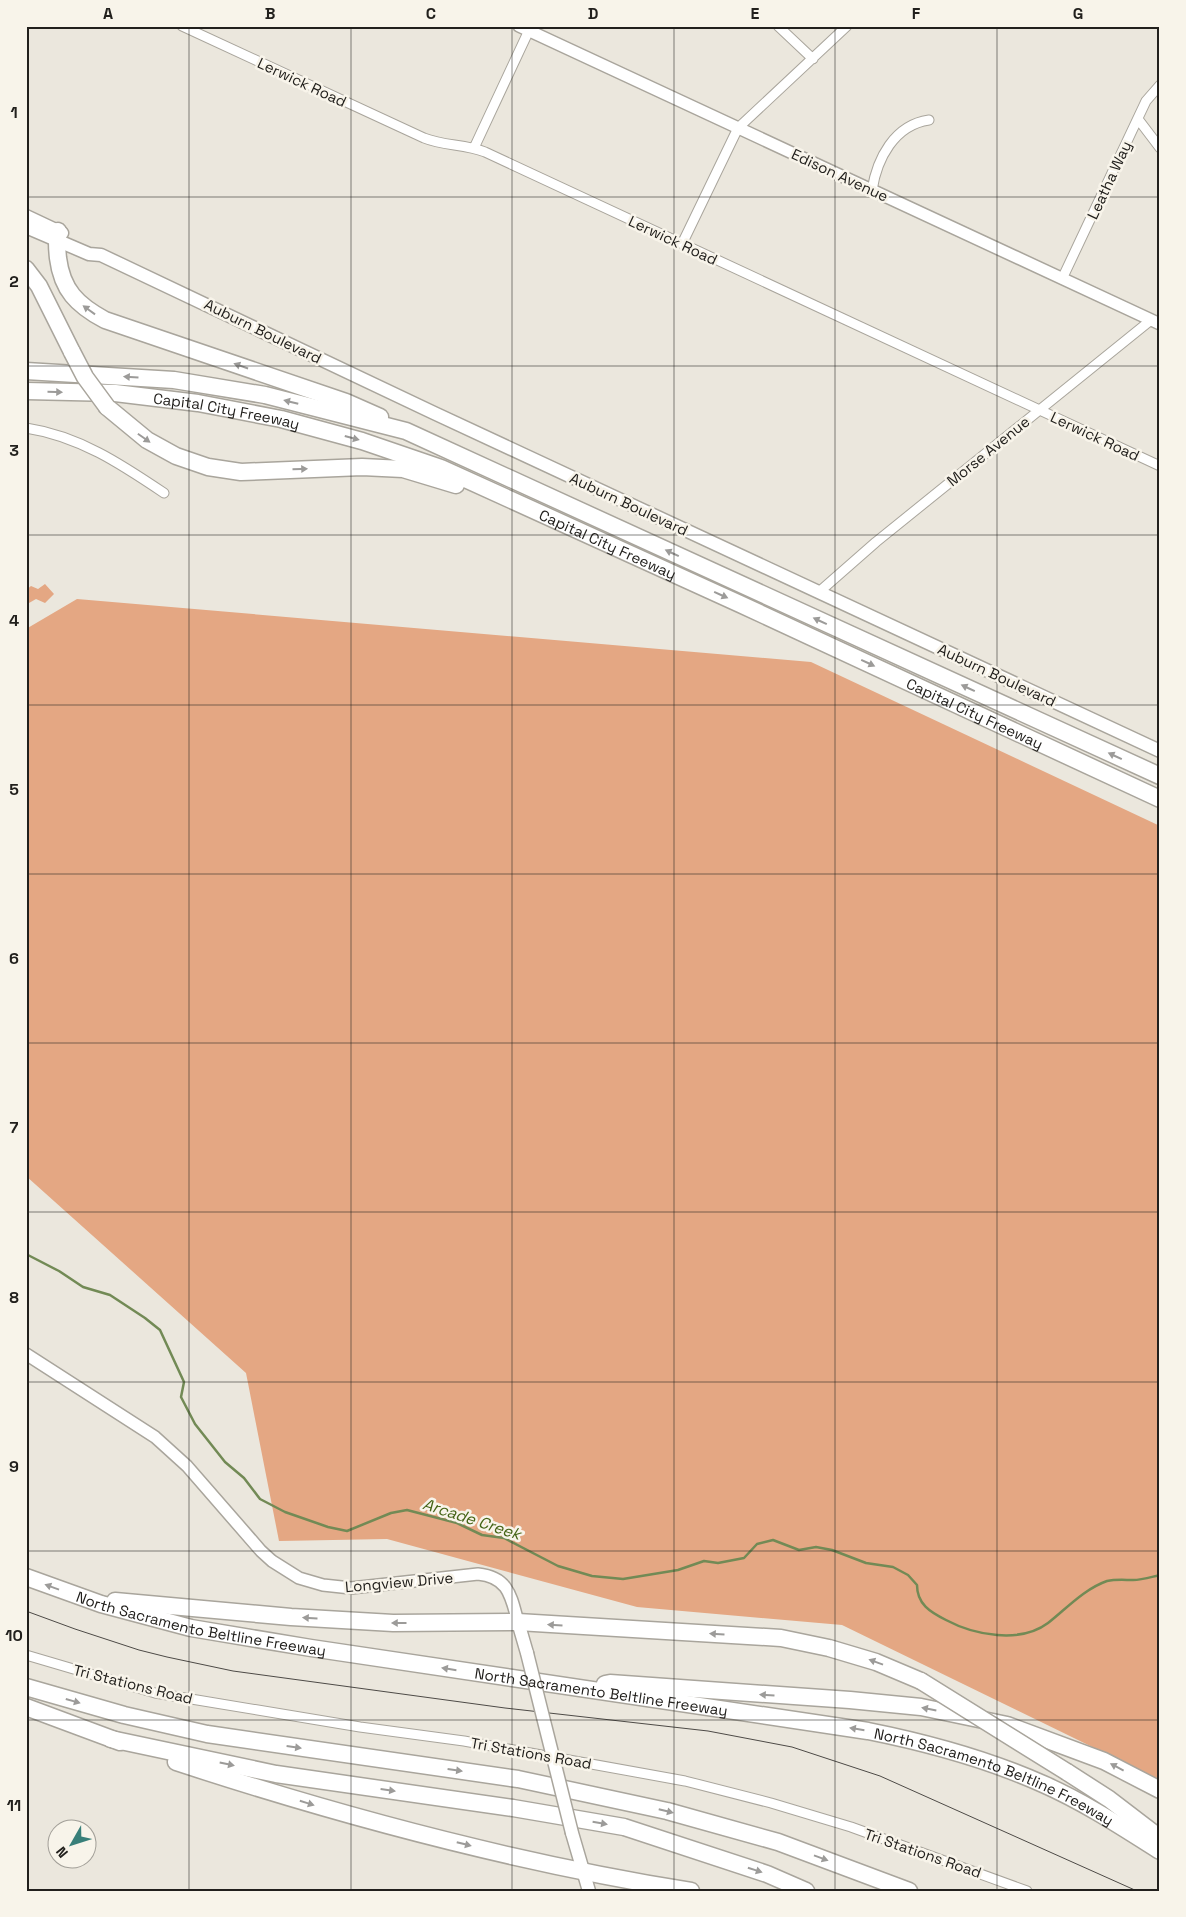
<svg xmlns="http://www.w3.org/2000/svg" width="1186" height="1917" font-family="'Space Grotesk',sans-serif">
  <style>
    .green { fill: #e4a783 }
    .lines { fill: none; stroke-linecap: round; stroke-linejoin: round }
    .stream { stroke: #728a55; stroke-width: 2.5 }
    .minor-casing { stroke: #a9a59c; stroke-width: 11 }
    .tertiary-casing { stroke: #a9a59c; stroke-width: 14 }
    .secondary-casing { stroke: #a9a59c; stroke-width: 15 }
    .motorway-casing { stroke: #a9a59c; stroke-width: 19 }
    .minor { stroke: #fff; stroke-width: 9 }
    .tertiary { stroke: #fff; stroke-width: 11 }
    .secondary { stroke: #fff; stroke-width: 12 }
    .motorway { stroke: #fff; stroke-width: 16 }
    .tram { stroke: #4d4a46; stroke-width: 1 }
    .secondary-bridge-casing { stroke: #a9a59c; stroke-width: 15; stroke-linecap: butt }
    .motorway-bridge-casing { stroke: #a9a59c; stroke-width: 19; stroke-linecap: butt }
    .secondary-bridge { stroke: #fff; stroke-width: 12 }
    .motorway-bridge { stroke: #fff; stroke-width: 16 }
    .oneway { fill: #9c9b99 }
    .grid { fill: none; stroke: #22201d; stroke-width: 1; stroke-opacity: 0.55 }
    .labels { text-anchor: middle; dominant-baseline: central; stroke-width: 5; stroke-linejoin: round; paint-order: stroke }
    .street-label { font-size: 15px; fill: #22201d; stroke: #f8f4ea }
    .water-label { font-size: 16px; font-style: italic; fill: #446315; stroke: #f8f4ea }
    .neatline { fill: none; stroke: #22201d; stroke-width: 2 }
    .grid-label { font-size: 16px; text-anchor: middle; font-weight: bold; fill: #22201d }
  </style>
  <rect width="100%" height="100%" fill="#ebe7dd"/>
  <path class="green" d="M 45,584 L 54,594 L 45,603 L 36,599 L 29,603 L 26,600 L 26,590 L 31,586 L 38,589 Z
    M 77,599 L 811,662 L 1160,826 L 1160,1780 L 842,1625 L 637,1607 L 387,1539 L 279,1541 L 246,1373 L 26,1176 L 26,629 Z"/>
  <g class="lines">
    <path class="stream" d="M 26,1254 L 59,1271 L 83,1287 L 110,1295 L 145,1318 L 160,1330 L 184,1382 L 181,1397 L 195,1424 L 225,1462 L 244,1478 L 260,1499 L 285,1512 L 328,1527 L 347,1531 L 391,1513 L 407,1510 L 457,1523 L 482,1535 L 504,1538 L 558,1566 L 592,1576 L 623,1579 L 678,1570 L 704,1561 L 718,1563 L 744,1558 L 757,1544 L 773,1540 L 799,1550 L 816,1547 L 832,1550 L 866,1563 L 893,1567 L 908,1575 L 917,1585 C 917,1604 930,1612 946,1620 C 974,1635 1020,1644 1048,1623 C 1066,1609 1084,1589 1107,1581 C 1116,1579 1125,1580 1133,1580 C 1142,1580 1151,1577 1160,1575"/>
    <defs>
      <path id="minor" d="M 182,26 L 424,138 C 444,146 465,144 485,152 L 1160,466
        M 778,26 L 813,59
        M 1138,119 L 1160,148
        M 474,148 L 531,26
        M 872,190 C 877,159 894,125 929,120
        M 682,244 L 738,128 L 847,26
        M 1062,279 L 1146,101 L 1160,85
        M 26,428 C 79,436 121,464 164,493
        M 819,592 L 876,542 L 1151,320
        M 26,1655 L 155,1693 L 360,1727 L 464,1741 L 685,1781 L 771,1803 L 851,1827 L 1027,1891"/>
      <path id="tertiary" d="M 519,26 L 1160,324
        M 26,1354 L 155,1437 L 187,1466 L 261,1551 L 272,1561 L 299,1578 L 323,1585 L 351,1588 L 478,1574 C 509,1577 511,1597 518,1622"/>
      <path id="secondary" d="M 26,216 L 62,233
        M 26,227 L 89,254 L 101,255 L 120,264 L 434,413 L 1160,751
        M 518,1622 L 527,1653
        M 572,1833 L 589,1891"/>
      <g id="motorway">
        <path d="M 58,231 C 56,240 57,248 58,258 C 62,290 77,305 105,320 L 346,402 L 380,417"/>
        <path d="M 26,269 L 39,286 L 72,352"/>
        <path d="M 26,371 L 174,380 L 265,395 L 406,431 L 1160,776"/>
        <path id="s1" d="M 26,391 L 115,393 L 198,403 L 281,419 L 362,441 L 441,468 L 740,604 L 1160,799"/>
        <path d="M 107,407 L 147,440 L 176,456 L 208,467 L 241,472 L 362,467 L 403,469 L 456,485"/>
        <path id="s2" d="M 26,1577 L 101,1604 L 191,1628 L 311,1648 L 868,1731 C 928,1743 987,1759 1043,1784 C 1084,1802 1122,1827 1160,1851"/>
        <path d="M 115,1601 L 291,1617 L 393,1623 L 518,1622 L 781,1638 L 829,1648 L 876,1662 L 921,1681"/>
        <path d="M 605,1684 L 610,1683 L 850,1700 L 921,1707 L 1007,1725 L 1104,1761 L 1160,1790"/>
        <path d="M 26,1687 L 124,1715 L 207,1734 L 518,1779 L 667,1811 L 778,1842 L 909,1891"/>
        <path d="M 26,1707 L 120,1742"/>
        <path d="M 111,1739 L 276,1774 L 513,1808 L 624,1827 L 767,1874 L 806,1891"/>
        <path d="M 176,1762 C 344,1817 516,1863 691,1891"/>
        <path d="M 1067,1772 L 1109,1799 L 1160,1838"/>
      </g>
    </defs>
    <use href="#minor" class="minor-casing"/>
    <use href="#tertiary" class="tertiary-casing"/>
    <use href="#secondary" class="secondary-casing"/>
    <use href="#motorway" class="motorway-casing"/>
    <use href="#minor" class="minor"/>
    <use href="#tertiary" class="tertiary"/>
    <use href="#secondary" class="secondary"/>
    <use href="#motorway" class="motorway"/>
    <path class="tram" d="M 26,1611 L 75,1629 L 139,1650 L 167,1657 L 233,1671 L 505,1708 L 708,1731 L 792,1747 L 880,1776 L 1137,1891"/>
    <defs>
      <path id="secondary-bridge" d="M 527,1653 L 572,1833"/>
      <path id="motorway-bridge" d="M 72,352 L 85,377 L 107,407
        M 921,1681 L 1067,1772"/>
    </defs>
    <use href="#secondary-bridge" class="secondary-bridge-casing"/>
    <use href="#motorway-bridge" class="motorway-bridge-casing"/>
    <use href="#secondary-bridge" class="secondary-bridge"/>
    <use href="#motorway-bridge" class="motorway-bridge"/>
  </g>
  <defs><path id="oneway-solid" d="M-6-.8H1V-3.2L6.5 0L1 3.2V.8H-6Z" transform="scale(1.25)"/></defs>
  <g class="oneway">
    <use href="#oneway-solid" transform="translate(89 310) rotate(-144)"/>
    <use href="#oneway-solid" transform="translate(241 366) rotate(-161)"/>
    <use href="#oneway-solid" transform="translate(131 377) rotate(-176)"/>
    <use href="#oneway-solid" transform="translate(55 392) rotate(1)"/>
    <use href="#oneway-solid" transform="translate(291 402) rotate(-166)"/>
    <use href="#oneway-solid" transform="translate(144 438) rotate(35)"/>
    <use href="#oneway-solid" transform="translate(352 438) rotate(15)"/>
    <use href="#oneway-solid" transform="translate(300 469) rotate(-2)"/>
    <use href="#oneway-solid" transform="translate(672 553) rotate(-155)"/>
    <use href="#oneway-solid" transform="translate(721 595) rotate(24)"/>
    <use href="#oneway-solid" transform="translate(820 621) rotate(-155)"/>
    <use href="#oneway-solid" transform="translate(868 663) rotate(25)"/>
    <use href="#oneway-solid" transform="translate(968 688) rotate(-155)"/>
    <use href="#oneway-solid" transform="translate(1115 756) rotate(-155)"/>
    <use href="#oneway-solid" transform="translate(52 1587) rotate(-160)"/>
    <use href="#oneway-solid" transform="translate(310 1618) rotate(-177)"/>
    <use href="#oneway-solid" transform="translate(399 1623) rotate(-180)"/>
    <use href="#oneway-solid" transform="translate(555 1625) rotate(-177)"/>
    <use href="#oneway-solid" transform="translate(717 1634) rotate(-177)"/>
    <use href="#oneway-solid" transform="translate(876 1662) rotate(-160)"/>
    <use href="#oneway-solid" transform="translate(449 1669) rotate(-171)"/>
    <use href="#oneway-solid" transform="translate(767 1695) rotate(-177)"/>
    <use href="#oneway-solid" transform="translate(73 1701) rotate(16)"/>
    <use href="#oneway-solid" transform="translate(929 1709) rotate(-169)"/>
    <use href="#oneway-solid" transform="translate(857 1729) rotate(-171)"/>
    <use href="#oneway-solid" transform="translate(294 1747) rotate(8)"/>
    <use href="#oneway-solid" transform="translate(227 1764) rotate(12)"/>
    <use href="#oneway-solid" transform="translate(1117 1767) rotate(-152)"/>
    <use href="#oneway-solid" transform="translate(455 1770) rotate(8)"/>
    <use href="#oneway-solid" transform="translate(388 1790) rotate(8)"/>
    <use href="#oneway-solid" transform="translate(307 1803) rotate(17)"/>
    <use href="#oneway-solid" transform="translate(666 1811) rotate(14)"/>
    <use href="#oneway-solid" transform="translate(600 1823) rotate(10)"/>
    <use href="#oneway-solid" transform="translate(464 1844) rotate(14)"/>
    <use href="#oneway-solid" transform="translate(821 1858) rotate(20)"/>
    <use href="#oneway-solid" transform="translate(755 1870) rotate(18)"/>
  </g>
  <path class="grid" d="M 189,26 L 189,1891M 351,26 L 351,1891M 512,26 L 512,1891M 674,26 L 674,1891M 835,26 L 835,1891M 997,26 L 997,1891M 26,197 L 1160,197M 26,366 L 1160,366M 26,535 L 1160,535M 26,705 L 1160,705M 26,874 L 1160,874M 26,1043 L 1160,1043M 26,1212 L 1160,1212M 26,1382 L 1160,1382M 26,1551 L 1160,1551M 26,1720 L 1160,1720"/>
  <g class="labels">
    <g class="street-label">
      <text transform="translate(302 82) rotate(25)">Lerwick Road</text>
      <text transform="translate(840 175) rotate(25)">Edison Avenue</text>
      <text transform="translate(1109 180) rotate(-65)">Leatha Way</text>
      <text transform="translate(673 240) rotate(25)">Lerwick Road</text>
      <text transform="translate(263 331) rotate(26)">Auburn Boulevard</text>
      <text stroke="none"><textPath href="#s1" startOffset="202">Capital City Freeway</textPath></text>
      <text transform="translate(1095 436) rotate(25)">Lerwick Road</text>
      <text transform="translate(988 451) rotate(-39)">Morse Avenue</text>
      <text transform="translate(629 504) rotate(25)">Auburn Boulevard</text>
      <text stroke="none"><textPath href="#s1" startOffset="608">Capital City Freeway</textPath></text>
      <text transform="translate(997 675) rotate(25)">Auburn Boulevard</text>
      <text stroke="none"><textPath href="#s1" startOffset="1012">Capital City Freeway</textPath></text>
      <text transform="translate(399 1582) rotate(-5)">Longview Drive</text>
      <text stroke="none"><textPath href="#s2" startOffset="182">North Sacramento Beltline Freeway</textPath></text>
      <text transform="translate(133 1684) rotate(14)">Tri Stations Road</text>
      <text stroke="none"><textPath href="#s2" startOffset="588">North Sacramento Beltline Freeway</textPath></text>
      <text transform="translate(531 1753) rotate(10)">Tri Stations Road</text>
      <text stroke="none"><textPath href="#s2" startOffset="992">North Sacramento Beltline Freeway</textPath></text>
      <text transform="translate(923 1853) rotate(19)">Tri Stations Road</text>
    </g>
    <g class="water-label">
      <text transform="translate(472 1519) rotate(18)">Arcade Creek</text>
    </g>
  </g>
  <rect width="1186" height="1917" fill="none" stroke="#f8f4ea" stroke-width="55"/>
  <g transform="translate(72 1844) rotate(231)"><circle r="24" fill="#f8f4ea" stroke="#a29f98"/>
  <path d="M0-4L9 19L0 12L-9 19Z" fill="#387f79"/>
  <text y="-8" font-size="14" font-weight="bold" text-anchor="middle" fill="#22201d">N</text>
  </g>
  <rect x="28" y="28" width="1130" height="1862" class="neatline"/>
  <g class="grid-label">
    <text x="108" y="19">A</text>
    <text x="270" y="19">B</text>
    <text x="431" y="19">C</text>
    <text x="593" y="19">D</text>
    <text x="755" y="19">E</text>
    <text x="916" y="19">F</text>
    <text x="1078" y="19">G</text>
    <text x="14" y="118">1</text>
    <text x="14" y="287">2</text>
    <text x="14" y="456">3</text>
    <text x="14" y="626">4</text>
    <text x="14" y="795">5</text>
    <text x="14" y="964">6</text>
    <text x="14" y="1133">7</text>
    <text x="14" y="1303">8</text>
    <text x="14" y="1472">9</text>
    <text x="14" y="1641">10</text>
    <text x="14" y="1811">11</text>
  </g>
</svg>
